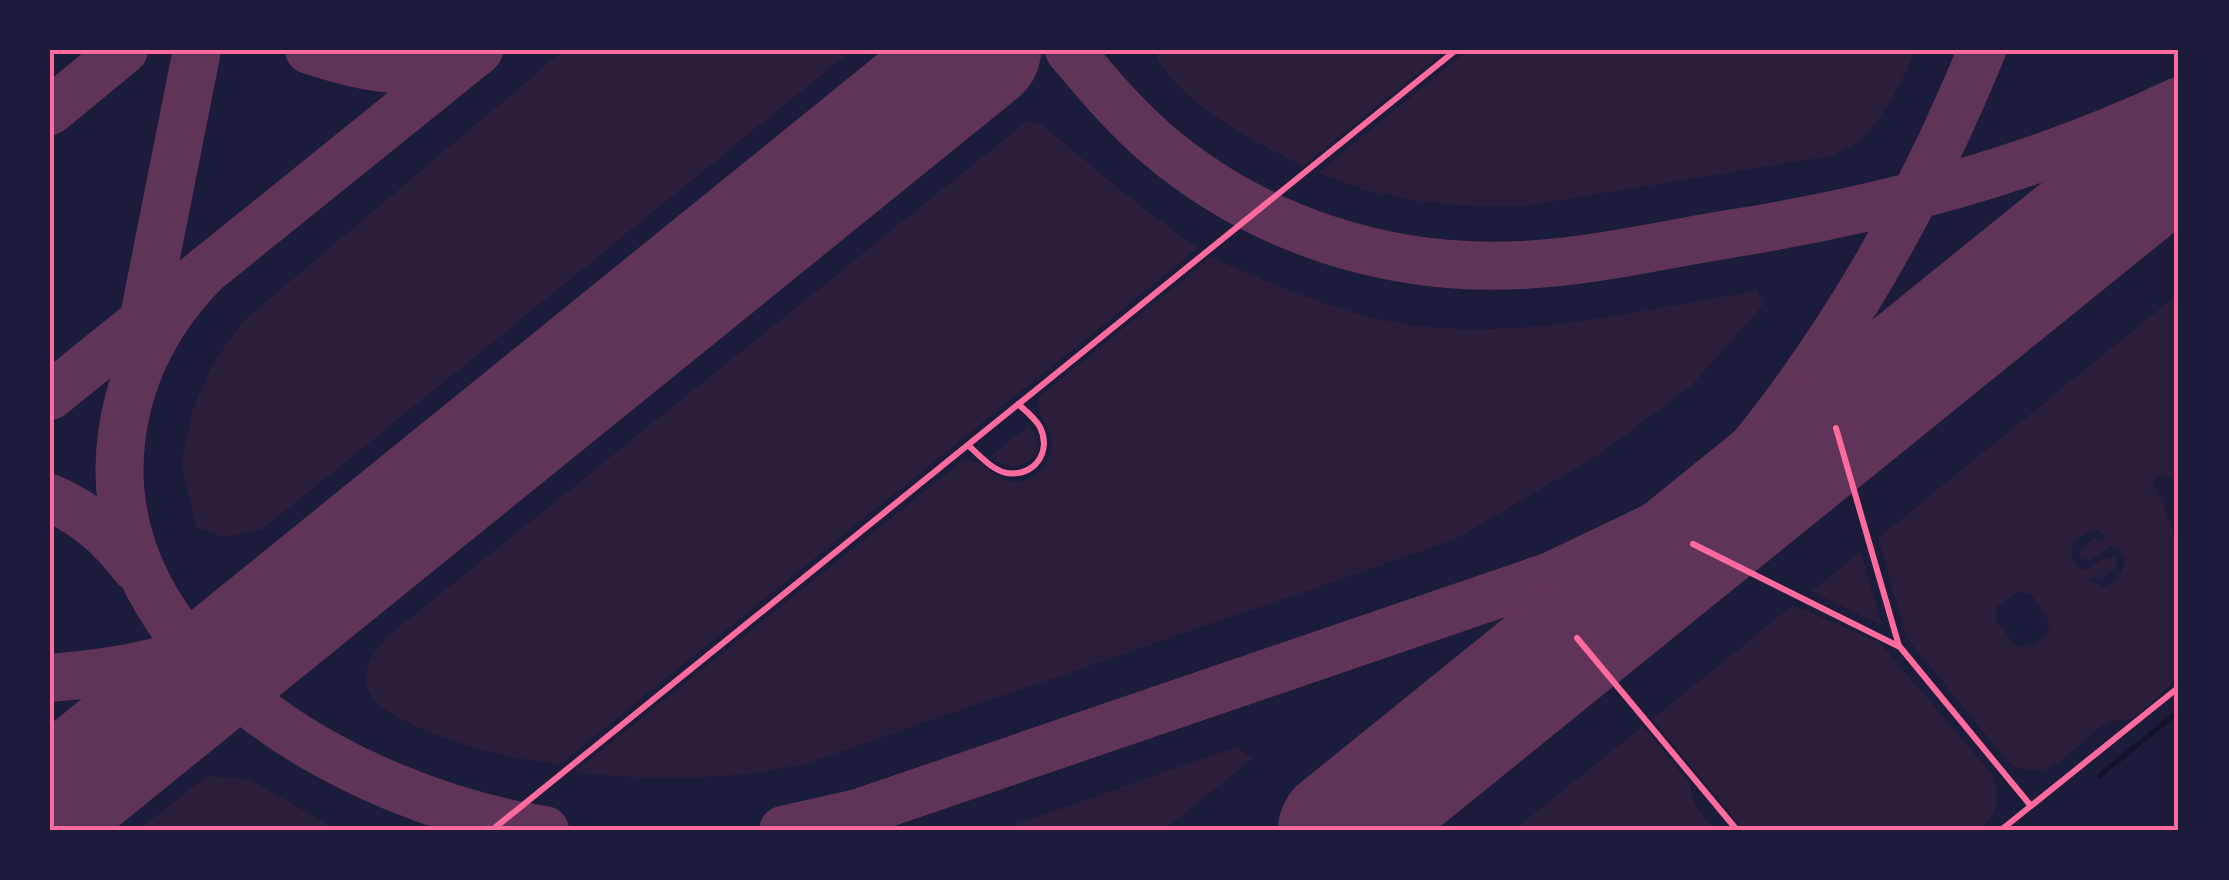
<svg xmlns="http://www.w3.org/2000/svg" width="2229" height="880" font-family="Overpass,sans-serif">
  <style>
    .green { fill: #2a1e3b; fill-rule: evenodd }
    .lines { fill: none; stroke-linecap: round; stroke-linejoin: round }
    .stream { stroke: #12122b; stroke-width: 5 }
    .taxiway { stroke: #603358; stroke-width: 48 }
    .runway { stroke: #603358; stroke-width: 122 }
    .service { stroke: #ff6b9d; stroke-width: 6 }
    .neatline { fill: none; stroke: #ff6b9d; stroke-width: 4 }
  </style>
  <rect width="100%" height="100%" fill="#1b1b3a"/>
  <path class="green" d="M 564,50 L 852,50 L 263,529 L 224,537 L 196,528 L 181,462 L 193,409 L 213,363 L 243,321 Z
    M 1155,50 L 1446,50 L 1303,166 C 1262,146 1166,96 1155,50 Z
    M 1468,50 L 1915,50 C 1905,77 1878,130 1853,145 C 1847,150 1838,152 1831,156 L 1524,206 L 1453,205 L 1412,200 L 1365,190 L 1318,173 Z
    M 1026,122 L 1042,125 L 1140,206 L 1198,248 L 560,764 C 511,759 469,749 425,730 C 377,710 341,687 387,637 Z
    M 1211,257 C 1267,282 1324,307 1384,320 C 1506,346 1636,310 1757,291 L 1763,305 L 1691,386 L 1595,457 L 1454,540 L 804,764 C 730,781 650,781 574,772 L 964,460 C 992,459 1008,503 1041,470 C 1048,463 1053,452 1052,441 C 1050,422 1037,421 1039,397 Z
    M 2179,293 L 2179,484 L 2162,472 L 2153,481 L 2174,532 L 2179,529 L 2179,677 C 2164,690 2148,708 2130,718 C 2124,721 2115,719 2108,722 C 2075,741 2052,790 2009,763 L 1906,637 L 1878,538 ZM 2098,530 L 2107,536 L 2101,542 L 2094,538 L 2082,547 L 2079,554 L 2082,559 L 2091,560 L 2110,547 L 2119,550 L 2126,562 L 2116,581 L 2103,587 L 2089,580 L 2096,576 L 2102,578 L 2115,569 L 2118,562 L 2114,557 L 2106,557 L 2086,570 L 2077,567 L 2071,554 C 2073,540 2084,531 2098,530 ZM 2018,592 L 2031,594 L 2050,623 L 2046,636 L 2027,648 L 2014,644 L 1995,619 L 1998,605 Z
    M 1029,426 C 1038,437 1040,445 1035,458 L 1014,468 L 996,461 L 992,455 Z
    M 1861,552 L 1882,625 L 1811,591 Z
    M 1793,605 L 1880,643 L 1994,777 C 2000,799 1997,815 1979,830 L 1744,830 L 1652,719 Z
    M 1643,726 L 1690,784 L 1694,804 L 1715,830 L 1514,830 Z
    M 1236,747 L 1252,759 L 1163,830 L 1000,830 Z
    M 207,776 L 251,780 L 337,830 L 138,830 Z"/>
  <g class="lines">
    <path class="stream" d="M 2099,776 L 2179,711"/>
    <path class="taxiway" d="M 309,50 C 361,67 408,79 461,57
      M 1069,50 C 1097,83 1124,116 1157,144 C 1258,230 1389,272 1521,265 C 1589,262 1657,246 1723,235 C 1882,210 2033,170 2179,101
      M 941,82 L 970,50
      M 50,111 L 124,50
      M 207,269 C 161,315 131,369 122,434 C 91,658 358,802 545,830
      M 141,332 L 197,50
      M 50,396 L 479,50
      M 1733,471 C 1839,346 1920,202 1982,50
      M 50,498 C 86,513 111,536 135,567
      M 1530,675 L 1682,529
      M 50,678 C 116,673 187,660 247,630 C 275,616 299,595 326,579
      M 783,830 L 858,813 L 1551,576 L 1708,501 L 1792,450 L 1911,367"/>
    <path class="runway" d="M 50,803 L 980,50
      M 1339,830 L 2179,150"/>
    <path class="service" d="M 1836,428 L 1899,646
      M 969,446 C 980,456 992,470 1007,473 C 1035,477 1052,451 1040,427 C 1035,418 1026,411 1018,404
      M 1693,544 L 1900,647 L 2031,806
      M 1577,638 L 1737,830
      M 492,830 L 1456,50
      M 2001,830 L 2179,687"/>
  </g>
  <rect width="2229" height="880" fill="none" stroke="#1b1b3a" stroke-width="105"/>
  <rect x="52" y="52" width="2124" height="776" class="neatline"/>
</svg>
